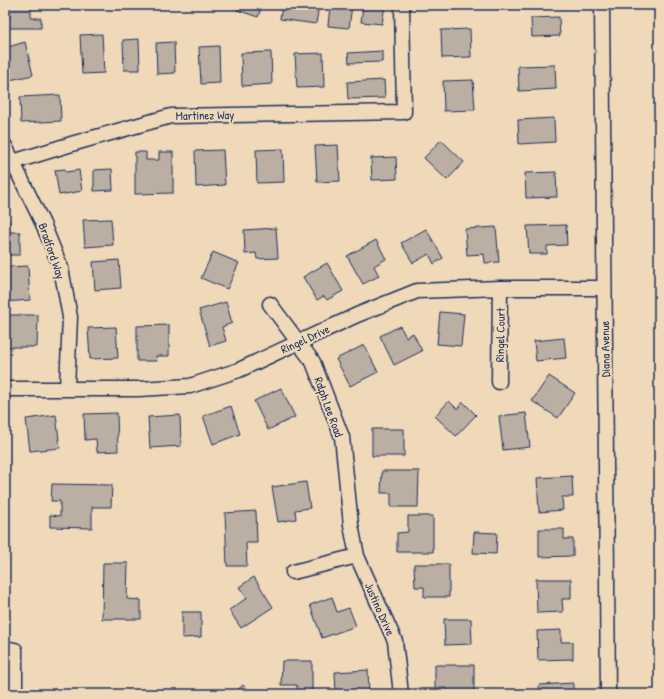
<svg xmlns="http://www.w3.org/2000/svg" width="664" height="699" font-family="'Patrick Hand',sans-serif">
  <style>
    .building { fill: #bbafa3; stroke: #1b2f5e }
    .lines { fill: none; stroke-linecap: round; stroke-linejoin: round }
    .minor-casing { stroke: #1b2f5e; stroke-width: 17 }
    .minor { stroke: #f0d9b9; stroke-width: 14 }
    .labels { text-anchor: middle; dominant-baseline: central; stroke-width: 4; stroke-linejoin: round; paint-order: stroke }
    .street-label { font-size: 12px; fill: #1b2f5e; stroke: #f0d9b9 }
  </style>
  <rect width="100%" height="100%" fill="#f0d9b9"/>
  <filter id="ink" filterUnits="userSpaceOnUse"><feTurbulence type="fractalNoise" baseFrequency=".025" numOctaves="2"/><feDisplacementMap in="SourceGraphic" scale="8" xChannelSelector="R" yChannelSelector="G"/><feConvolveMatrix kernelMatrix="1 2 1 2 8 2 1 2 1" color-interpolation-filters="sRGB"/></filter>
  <g filter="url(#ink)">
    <path class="building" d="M 5,5 L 41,5 L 41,8 L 31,8 L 31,18 L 41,18 L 41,28 L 5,28 L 5,18 L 10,18 L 10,11 L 5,11 Z
      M 239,5 L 262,5 L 258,17 L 237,10 Z
      M 282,5 L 319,5 L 316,24 L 280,19 Z
      M 330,5 L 352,5 L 349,28 L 328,26 Z
      M 363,5 L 385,5 L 382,24 L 361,22 Z
      M 559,17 L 560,36 L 532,37 L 531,18 Z
      M 470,29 L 471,57 L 442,58 L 441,30 Z
      M 102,34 L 104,73 L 82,74 L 80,35 Z
      M 139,39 L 140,70 L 124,70 L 123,40 Z
      M 25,42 L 33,75 L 5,81 L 5,68 L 7,68 L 5,62 L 5,48 Z
      M 174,42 L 175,73 L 157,74 L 156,43 Z
      M 219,46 L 220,83 L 201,84 L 199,47 Z
      M 382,51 L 382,62 L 349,63 L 348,53 Z
      M 271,52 L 272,84 L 242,86 L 241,53 Z
      M 323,53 L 324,87 L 297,88 L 295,54 Z
      M 555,65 L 556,89 L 519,91 L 518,66 Z
      M 384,80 L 385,98 L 348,99 L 347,82 Z
      M 473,80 L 475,110 L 444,111 L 443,81 Z
      M 60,95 L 61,121 L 21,123 L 20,97 Z
      M 554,118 L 555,142 L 519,144 L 518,120 Z
      M 441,140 L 464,162 L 447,180 L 424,158 Z
      M 338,145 L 340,181 L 317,182 L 315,146 Z
      M 283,149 L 284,182 L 257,183 L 256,150 Z
      M 223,150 L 225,185 L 196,187 L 195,151 Z
      M 135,152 L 146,152 L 146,160 L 159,160 L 159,152 L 173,152 L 173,193 L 135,194 Z
      M 396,157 L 397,179 L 372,180 L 371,158 Z
      M 65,169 L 66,172 L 79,170 L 82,191 L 59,195 L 55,170 Z
      M 112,169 L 113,190 L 94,191 L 94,170 Z
      M 556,172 L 557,197 L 526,198 L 525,173 Z
      M 111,219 L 113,245 L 85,247 L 83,220 Z
      M 5,220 L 9,220 L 9,232 L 20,232 L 20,255 L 5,255 Z
      M 566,225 L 567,245 L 547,246 L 547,254 L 529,254 L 527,226 Z
      M 496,227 L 499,262 L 485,263 L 484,254 L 467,255 L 465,229 Z
      M 276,228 L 278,258 L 257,259 L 256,253 L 245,254 L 244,230 Z
      M 426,229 L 443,258 L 434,264 L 429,254 L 413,263 L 401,243 Z
      M 376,240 L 386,259 L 374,266 L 379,276 L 363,284 L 347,256 Z
      M 213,252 L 239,263 L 227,289 L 201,278 Z
      M 119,260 L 121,288 L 95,290 L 93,262 Z
      M 327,263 L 343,291 L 327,300 L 324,296 L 317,300 L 303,277 Z
      M 28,266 L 30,300 L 5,302 L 5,267 Z
      M 226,302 L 232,323 L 222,327 L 226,341 L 210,346 L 199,310 Z
      M 440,312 L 464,314 L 461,346 L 437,344 Z
      M 5,315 L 38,315 L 37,347 L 5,347 Z
      M 169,325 L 169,356 L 156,356 L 157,361 L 137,361 L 137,326 Z
      M 400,326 L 406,337 L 413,333 L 422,351 L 394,365 L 380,336 Z
      M 116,327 L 118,358 L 90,359 L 88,328 Z
      M 564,338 L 566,358 L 536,361 L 534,341 Z
      M 364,345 L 378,372 L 350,386 L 336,359 Z
      M 549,376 L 575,393 L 558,418 L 532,401 Z
      M 281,388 L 295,417 L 268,430 L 254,401 Z
      M 449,401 L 457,409 L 463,402 L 476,415 L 456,436 L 435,416 Z
      M 231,406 L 240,434 L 213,444 L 203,416 Z
      M 117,413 L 118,451 L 97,452 L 96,439 L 85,440 L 84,414 Z
      M 526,413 L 530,447 L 503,450 L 499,416 Z
      M 56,415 L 60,448 L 30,451 L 26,419 Z
      M 180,415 L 181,446 L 150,448 L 148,417 Z
      M 372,429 L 404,429 L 404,456 L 372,456 Z
      M 382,471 L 419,471 L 418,507 L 391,507 L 391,493 L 381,493 Z
      M 572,476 L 573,497 L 562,497 L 563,510 L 539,512 L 537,478 Z
      M 306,482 L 310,508 L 295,510 L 296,519 L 278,522 L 272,487 Z
      M 52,484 L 112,485 L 111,507 L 92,507 L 92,528 L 50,527 L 50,515 L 60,516 L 60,501 L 51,501 Z
      M 256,511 L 257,543 L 246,543 L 247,566 L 227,566 L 225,513 Z
      M 408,516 L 433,516 L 433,552 L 397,552 L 397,533 L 408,532 Z
      M 539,529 L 564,529 L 564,539 L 573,539 L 573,556 L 539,557 Z
      M 474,532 L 497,533 L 496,554 L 473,553 Z
      M 103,563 L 128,563 L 127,599 L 141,600 L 141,619 L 102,619 Z
      M 414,564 L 449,564 L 449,597 L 424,597 L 424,587 L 415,587 Z
      M 254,577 L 273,607 L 241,628 L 229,610 L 247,598 L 239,587 Z
      M 536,579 L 571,579 L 571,599 L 562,599 L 563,612 L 537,613 Z
      M 332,597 L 337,612 L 349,608 L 356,626 L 322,638 L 310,605 Z
      M 182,612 L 201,612 L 201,637 L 182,638 Z
      M 444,619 L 471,619 L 472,644 L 445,645 Z
      M 561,630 L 561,642 L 573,642 L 573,659 L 538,660 L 537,631 Z
      M 282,661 L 312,661 L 312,694 L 297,694 L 297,685 L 281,685 Z
      M 435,665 L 474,665 L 474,694 L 446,694 L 446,688 L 435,688 Z
      M 368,670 L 369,693 L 336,694 L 335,672 Z
      M 573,683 L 573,694 L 540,694 L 539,685 Z
      M 243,685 L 252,694 L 233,694 Z"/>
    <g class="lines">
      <defs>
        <path id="minor" d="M 602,5 L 608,694
          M 5,146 L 43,224 L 61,268 L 70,317 L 67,388
          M 13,162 L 75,143 L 171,116 L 404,112 L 402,5
          M 270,304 L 313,362 L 342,437 L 351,525 L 357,556 L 395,641 L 401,694
          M 499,382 L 500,288
          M 5,389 L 139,389 L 190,386 L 239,370 L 357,315 L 417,291 L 500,288 L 604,288
          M 293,572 L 357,556
          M 5,648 L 15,650 L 15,694"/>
      </defs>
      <use href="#minor" class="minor-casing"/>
      <use href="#minor" class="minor"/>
    </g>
  </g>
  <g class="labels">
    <g class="street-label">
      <text transform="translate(205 115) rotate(-1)">Martinez Way</text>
      <text transform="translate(52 251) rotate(71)">Bradford Way</text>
      <text transform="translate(500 335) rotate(-89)">Ringel Court</text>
      <text transform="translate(305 339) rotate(-25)">Ringel Drive</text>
      <text transform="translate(605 349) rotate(-91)">Diana Avenue</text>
      <text transform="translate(329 407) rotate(70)">Ralph Lee Road</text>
      <text transform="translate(380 609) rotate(66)">Justino Drive</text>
    </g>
  </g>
  <rect width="664" height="699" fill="none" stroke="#f0d9b9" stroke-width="20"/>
  <rect x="10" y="10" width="644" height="679" fill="none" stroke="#1b2f5e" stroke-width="1.5" filter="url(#ink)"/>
</svg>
